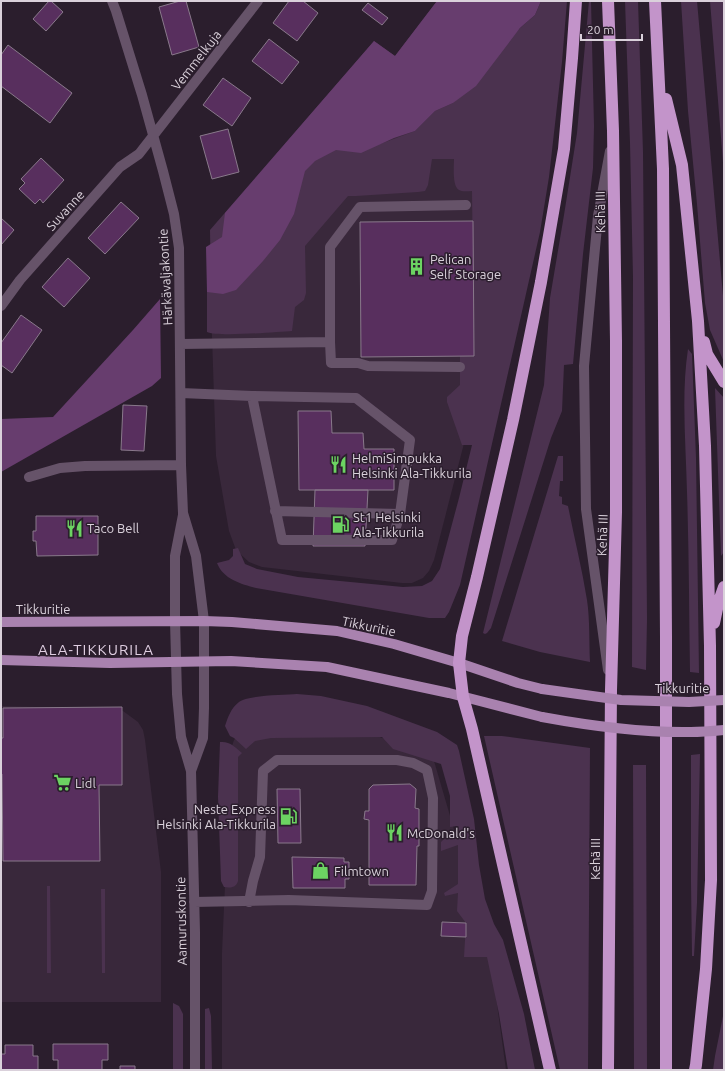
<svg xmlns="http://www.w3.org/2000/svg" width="725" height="1071" font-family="Ubuntu,sans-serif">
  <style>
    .built { fill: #39283b }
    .green { fill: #4b324f }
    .forest { fill: #673d6e }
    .building { fill: #582f5e; stroke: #89798b }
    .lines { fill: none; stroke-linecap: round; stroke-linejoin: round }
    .minor { stroke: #665369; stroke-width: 10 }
    .major { stroke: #a982af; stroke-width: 10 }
    .highway { stroke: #c394ca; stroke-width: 12 }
    .major-bridge { stroke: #a982af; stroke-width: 10 }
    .labels { text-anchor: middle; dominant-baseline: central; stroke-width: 3; stroke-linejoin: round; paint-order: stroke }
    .street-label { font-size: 13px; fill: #dad1db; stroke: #2b1e2d }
    .poi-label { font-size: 13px; fill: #dad1db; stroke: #2b1e2d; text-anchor: start }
    .quarter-label { font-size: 15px; letter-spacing: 1px; fill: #dfcee1; stroke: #2b1e2d }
  </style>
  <rect width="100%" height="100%" fill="#2b1e2d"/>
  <path class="built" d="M 500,36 L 479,385 L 434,560 L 429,571 L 423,578 L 412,583 L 402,583 L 262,567 L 249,562 L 236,550 L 229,531 L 216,456 L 211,307 L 454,58 Z
    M 1,706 L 110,709 L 123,711 L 138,722 L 143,730 L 145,740 L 161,872 L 161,1002 L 1,1002 Z
    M 336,723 L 432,754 L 490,953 L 506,1070 L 222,1070 L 222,953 L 231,749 L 234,740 L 242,732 Z"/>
  <path class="green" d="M 437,1 L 380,144 L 415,131 L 435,111 L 453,103 L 520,28 L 535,15 L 541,1 L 567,1 L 562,62 L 549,177 L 540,232 L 460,585 L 449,612 L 445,618 L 429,618 L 256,588 C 241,584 223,579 217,563 L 229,560 L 233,556 L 233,549 L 238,548 L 245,564 L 257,569 L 298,577 L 403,587 L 422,586 L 432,581 L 440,569 L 459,498 L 472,445 L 462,445 L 447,402 L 447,397 L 460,385 L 460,356 L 474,356 L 472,191 C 468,191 462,192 459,190 C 452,186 454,166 454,159 L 432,159 L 428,185 L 425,191 L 418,192 L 356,196 L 348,196 L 305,246 L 306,293 L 304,300 L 295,307 L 292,331 C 277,332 217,337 207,332 L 207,292 L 211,292 L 210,230 L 374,41 L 395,56 Z
    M 589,1 L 591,1 L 594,126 L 593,168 L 583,254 L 573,364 L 564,365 L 562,411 L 551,438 L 491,628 L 487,633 L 485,634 L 483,633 L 544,385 L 550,298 L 564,215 L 577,133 Z
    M 625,1 L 638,1 L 643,152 L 647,619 L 646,670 L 632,667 L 633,277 L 630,143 Z
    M 681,1 L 697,1 L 724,307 L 724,362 L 710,330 L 705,303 L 697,204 L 688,111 Z
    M 710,1 L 724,1 L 724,175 Z
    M 688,349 L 692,354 L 696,458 L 699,673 L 690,672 C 689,612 689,552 687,492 C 686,446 681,395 688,349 Z
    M 715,388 L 724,398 L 724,552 L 721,556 Z
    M 558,456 L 563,456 L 563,481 L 560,481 L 559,496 L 562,497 L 562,504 L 568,506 C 574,537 582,568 587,600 C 590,620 589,642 590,662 L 540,652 L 502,641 Z
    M 297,694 L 321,696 L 367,706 L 437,732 L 457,745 L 459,751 L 474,819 L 479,865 L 485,899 L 494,924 L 503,940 L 524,1014 L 535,1070 L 508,1070 L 499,1014 L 487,957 L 464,957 L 466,923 L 457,911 L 458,893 L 445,896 L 444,893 L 458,884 L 458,845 L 441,851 L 441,842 L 444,839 L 457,834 L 457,826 L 450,827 L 450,796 L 441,764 L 393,749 L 382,737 L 271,738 L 255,741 L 246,749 L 234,738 L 230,736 L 225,726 C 228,717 231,708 239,702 C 247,695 285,695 297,694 Z
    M 484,736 L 502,736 L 590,748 L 588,1070 L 560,1070 Z
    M 220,742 C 230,741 235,747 242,753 L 238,757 L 238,881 C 236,888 230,888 224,887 L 221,881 L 218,797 Z
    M 700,754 L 697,903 L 694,956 L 692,956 L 691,882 L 691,755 Z
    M 633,765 L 646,765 L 647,1070 L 634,1070 Z
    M 47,886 L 50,886 L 51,973 L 47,973 Z
    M 101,889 L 105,889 L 105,973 L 102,973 Z
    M 173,1003 L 179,1006 L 183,1014 L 183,1070 L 173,1070 Z
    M 209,1008 L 211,1016 L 212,1070 L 205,1070 L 205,1009 Z
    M 724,1011 L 724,1070 L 713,1070 L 715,1056 Z"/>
  <path class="forest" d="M 437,1 L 541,1 L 535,15 L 520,28 L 476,86 L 453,103 L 435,111 L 415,131 L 394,138 L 361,153 L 336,150 L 315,161 L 305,171 L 294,214 L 280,240 L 263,261 L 236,290 L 223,294 L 207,292 L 206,247 L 222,237 L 225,213 L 374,41 L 395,56 Z
    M 160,299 L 161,378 L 152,386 L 1,472 L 1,419 L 53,417 L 133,330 Z"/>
  <path class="building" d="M 49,1 L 51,1 L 63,12 L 46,31 L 33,19 Z
    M 180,1 L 186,1 L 199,47 L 172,55 L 159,7 Z
    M 289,1 L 303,1 L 318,13 L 297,41 L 273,23 Z
    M 368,3 L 388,18 L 382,25 L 362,10 Z
    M 269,39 L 299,62 L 282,84 L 252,61 Z
    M 8,45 L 72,93 L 50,123 L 1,86 L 1,55 Z
    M 223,78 L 251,98 L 232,126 L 203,105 Z
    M 228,129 L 239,172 L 212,179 L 200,136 Z
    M 41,158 L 64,180 L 43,203 L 40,199 L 35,204 L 19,189 L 25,183 L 21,179 Z
    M 121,202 L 139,218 L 105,254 L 88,238 Z
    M 1,218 L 14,230 L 1,245 Z
    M 473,221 L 474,356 L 361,357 L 360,222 Z
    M 68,258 L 90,278 L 64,307 L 42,287 Z
    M 21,315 L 42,330 L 12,373 L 1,365 L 1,343 Z
    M 123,405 L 147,406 L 144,451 L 121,450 Z
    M 298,411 L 331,411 L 332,433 L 363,433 L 364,449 L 394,449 L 394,490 L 299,490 Z
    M 315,490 L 368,490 L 365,546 L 313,546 Z
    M 36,516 L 98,516 L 98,555 L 37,556 L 36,541 L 33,541 L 33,531 L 36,531 Z
    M 122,707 L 122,785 L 99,785 L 100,861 L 3,861 L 2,774 L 1,774 L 1,738 L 3,738 L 3,708 Z
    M 410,784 L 416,789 L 415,808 L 419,809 L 419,846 L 417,846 L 416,885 L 369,885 L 369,820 L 364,819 L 365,811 L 369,811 L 369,789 L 373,785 Z
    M 277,789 L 300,789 L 301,843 L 278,843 Z
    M 292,857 L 344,858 L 344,862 L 349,862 L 349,879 L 345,879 L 345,888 L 293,888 Z
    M 442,922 L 466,923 L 466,937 L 441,936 Z
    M 53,1044 L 108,1044 L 108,1060 L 102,1060 L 102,1070 L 58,1070 L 58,1060 L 53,1060 Z
    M 5,1045 L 33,1045 L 33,1056 L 38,1056 L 38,1070 L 1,1070 L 1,1054 L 5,1054 Z
    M 120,1066 L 135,1066 L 135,1070 L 120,1070 Z"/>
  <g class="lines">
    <path class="minor" d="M 112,1 L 116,11 L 142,95 L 163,171 L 174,214 L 179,248 L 181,465 L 183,513 L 196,556 L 204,621 L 204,708 L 203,738 L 191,771
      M 1,306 L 20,280 L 120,167 L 139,154 L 258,1
      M 330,342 L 331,363 L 358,363 L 368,366 L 460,367
      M 180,344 L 330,342 L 330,247 L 360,207 L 466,205
      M 181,393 L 252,396 L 356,398 L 410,440 L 400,514 L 392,540 L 282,540 L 252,396
      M 29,477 L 60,468 L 85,466 L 181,465
      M 275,511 L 400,514
      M 183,515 L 175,556 L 175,621 L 177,694 L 181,737 L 191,771 L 195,932 L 195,1070
      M 608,670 L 586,509 L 584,366 L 598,216 L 610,151
      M 194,902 L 289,900 L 427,905 L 432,891 L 433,798 L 427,770 L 413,763 L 397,760 L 277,760 L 263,771 L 260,857 L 253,881 L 249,902"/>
    <path class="major" d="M 1,622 L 204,621 L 232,622 L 337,631 L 394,644 L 459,663 L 518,683 L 542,689
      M 1,660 L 110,663 L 231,661 L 327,667 L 449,693 L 542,717"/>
    <path class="highway" d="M 608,1 L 613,131 L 616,341 L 616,512 L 611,690 L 608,1070
      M 655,1 L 663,169 L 666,636 L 666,1070
      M 666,99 L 682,165 L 698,321 L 705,446 L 710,646 L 711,880 L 706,969 L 696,1065 L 695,1070
      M 704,342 L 707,354 L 724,382
      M 714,623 L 718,604 L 724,587
      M 550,1070 L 472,729 L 463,697 L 459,663 L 462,636 L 477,577 L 513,420 L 541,282 L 564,149 L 572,58 L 576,1"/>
    <path class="major-bridge" d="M 542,689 L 621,700 L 689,702 L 724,700
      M 542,717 C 591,726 641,733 691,732 C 702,732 713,731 724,730"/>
  </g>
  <defs>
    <symbol id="building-bare" viewBox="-9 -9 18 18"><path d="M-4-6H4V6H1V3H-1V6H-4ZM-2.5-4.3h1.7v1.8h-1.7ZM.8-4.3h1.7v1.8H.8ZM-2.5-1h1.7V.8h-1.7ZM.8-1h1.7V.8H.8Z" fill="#6cd362" stroke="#2b1e2d" stroke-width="2.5" paint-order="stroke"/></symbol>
    <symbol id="restaurant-bare" viewBox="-9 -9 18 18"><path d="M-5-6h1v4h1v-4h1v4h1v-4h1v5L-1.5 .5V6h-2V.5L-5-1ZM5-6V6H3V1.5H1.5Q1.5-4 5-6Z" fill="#6cd362" stroke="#2b1e2d" stroke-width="2.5" paint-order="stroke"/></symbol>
    <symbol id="fuel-bare" viewBox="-9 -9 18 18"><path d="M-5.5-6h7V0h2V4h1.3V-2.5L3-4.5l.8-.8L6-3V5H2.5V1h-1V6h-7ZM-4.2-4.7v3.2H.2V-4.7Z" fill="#6cd362" stroke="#2b1e2d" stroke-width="2.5" paint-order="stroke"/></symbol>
    <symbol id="supermarket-bare" viewBox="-9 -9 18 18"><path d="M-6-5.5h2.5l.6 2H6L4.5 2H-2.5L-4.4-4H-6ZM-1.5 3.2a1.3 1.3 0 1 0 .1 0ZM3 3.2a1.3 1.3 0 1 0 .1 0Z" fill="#6cd362" stroke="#2b1e2d" stroke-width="2.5" paint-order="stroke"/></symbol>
    <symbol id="shop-bare" viewBox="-9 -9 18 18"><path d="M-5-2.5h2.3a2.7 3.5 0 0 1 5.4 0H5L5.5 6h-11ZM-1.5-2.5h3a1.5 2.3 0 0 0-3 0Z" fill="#6cd362" stroke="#2b1e2d" stroke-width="2.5" paint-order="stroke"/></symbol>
  </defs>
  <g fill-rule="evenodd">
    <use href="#building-bare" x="404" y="254" width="25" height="25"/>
    <use href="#restaurant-bare" x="326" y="452" width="25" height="25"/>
    <use href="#fuel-bare" x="328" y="512" width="25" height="25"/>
    <use href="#restaurant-bare" x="62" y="516" width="25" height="25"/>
    <use href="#supermarket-bare" x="50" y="770" width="25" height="25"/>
    <use href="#fuel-bare" x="276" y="804" width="25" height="25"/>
    <use href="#restaurant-bare" x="382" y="820" width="25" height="25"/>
    <use href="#shop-bare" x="308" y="858" width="25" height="25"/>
  </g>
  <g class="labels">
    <g class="street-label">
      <text transform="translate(196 60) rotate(-52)">Vemmelkuja</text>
      <text transform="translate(65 210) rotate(-48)">Suvanne</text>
      <text transform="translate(600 212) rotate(-91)">Kehä III</text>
      <text transform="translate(165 277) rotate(-93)">Härkävaljakontie</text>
      <text transform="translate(602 535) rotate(-88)">Kehä III</text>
      <text x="43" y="609">Tikkuritie</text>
      <text transform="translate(369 626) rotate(12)">Tikkuritie</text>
      <text x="682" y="688">Tikkuritie</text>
      <text transform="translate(595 859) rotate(-90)">Kehä III</text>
      <text transform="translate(181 921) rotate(-91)">Aamuruskontie</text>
    </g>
    <g class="poi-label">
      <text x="430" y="259">Pelican<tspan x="430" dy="15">Self Storage</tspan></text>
      <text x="352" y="458">HelmiSimpukka<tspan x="352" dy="15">Helsinki Ala-Tikkurila</tspan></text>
      <text x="353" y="517">St1 Helsinki<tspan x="353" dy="15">Ala-Tikkurila</tspan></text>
      <text x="87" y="528">Taco Bell</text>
      <text x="75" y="783">Lidl</text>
      <text x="276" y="809" text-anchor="end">Neste Express<tspan x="276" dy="15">Helsinki Ala-Tikkurila</tspan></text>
      <text x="407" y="833">McDonald's</text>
      <text x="334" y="871">Filmtown</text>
    </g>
    <g class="quarter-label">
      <text x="96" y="649">ALA-TIKKURILA</text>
    </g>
  </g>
  <rect width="725" height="1071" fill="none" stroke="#dad1db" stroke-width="4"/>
  <path d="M581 34v6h61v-6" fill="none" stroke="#dad1db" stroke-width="2"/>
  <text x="587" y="34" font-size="12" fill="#dad1db" stroke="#2b1e2d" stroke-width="3" paint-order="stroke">20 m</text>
</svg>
